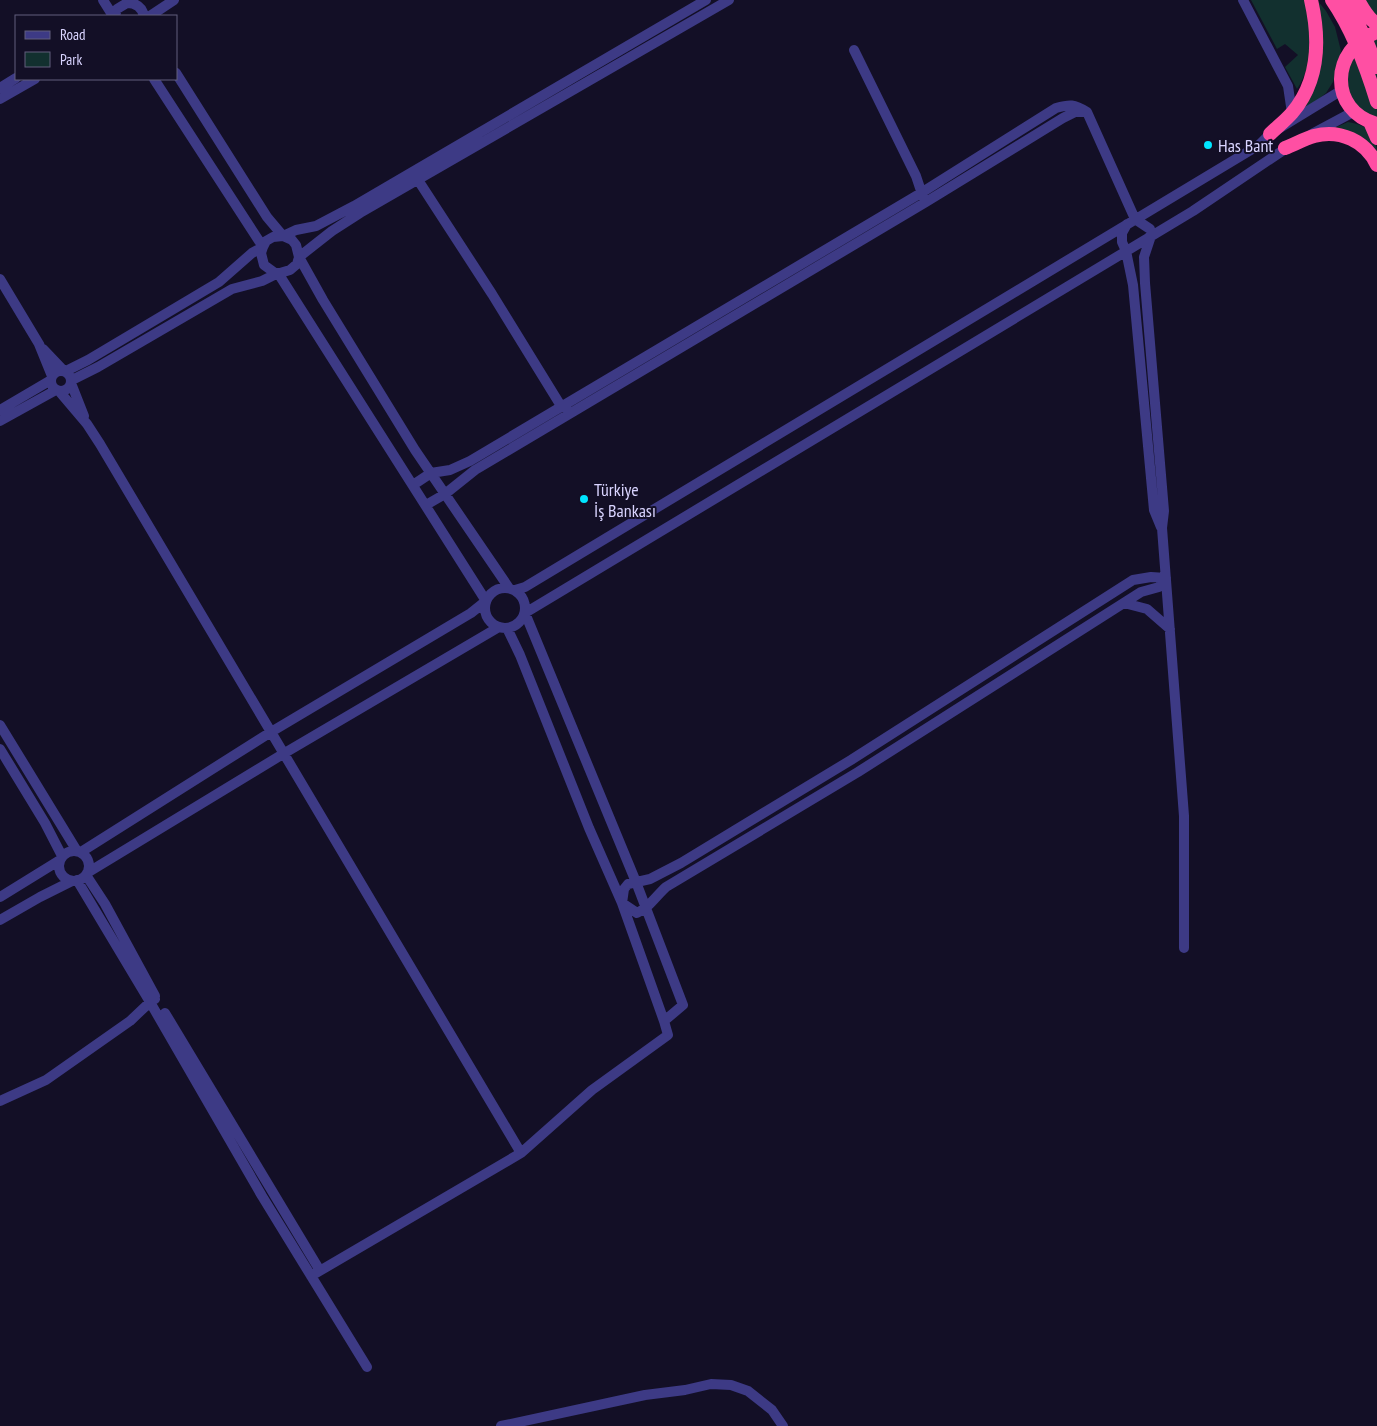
<svg xmlns="http://www.w3.org/2000/svg" width="1377" height="1426" font-family="'PT Sans Narrow',sans-serif">
  <style>
    .green { fill: #12302f }
    .lines { fill: none; stroke-linecap: round; stroke-linejoin: round }
    .minor { stroke: #3d3a85; stroke-width: 10 }
    .highway { stroke: #ff4fa3; stroke-width: 14 }
    .poi-dot { fill: #00e5ff; stroke: #130f26; stroke-width: 2 }
    .labels { text-anchor: middle; dominant-baseline: central; stroke-width: 4; stroke-linejoin: round; paint-order: stroke }
    .poi-label { font-size: 18px; fill: #d9d4ff; stroke: #130f26; text-anchor: start }
  </style>
  <rect width="100%" height="100%" fill="#130f26"/>
  <path class="green" d="M 1251,0 L 1305,0 C 1307,12 1310,24 1311,36 C 1313,52 1306,76 1297,89 L 1285,67 L 1298,55 L 1285,44 L 1277,49 Z
    M 1317,0 L 1326,11 L 1335,27 L 1341,51 L 1333,82 L 1326,93 L 1309,107 L 1292,119 L 1307,99 Z
    M 1361,0 L 1377,0 L 1377,19 Z
    M 1377,39 L 1377,119 C 1372,116 1365,113 1360,109 C 1346,98 1342,69 1355,55 C 1361,49 1370,44 1377,39 Z
    M 1348,122 C 1369,125 1377,135 1377,156 L 1330,130 Z"/>
  <g class="lines">
    <path class="minor" d="M 103,0 L 113,16
      M 706,0 L 354,206 L 316,226 L 296,230 L 283,236 L 273,237 L 266,241 L 263,247 L 261,253 L 264,265 L 275,273 L 280,273 L 290,270 L 297,264 L 299,257 L 332,231 L 360,213 L 729,0
      M 1243,0 L 1288,86 L 1292,113
      M 115,16 L 117,9 L 127,3 C 136,3 142,7 144,16
      M 150,16 L 174,0
      M 854,50 L 916,176 L 923,197
      M 176,73 L 267,217 L 283,236 L 292,240 L 296,245 L 299,257 L 323,300 L 415,450 L 509,588
      M 154,79 L 263,247
      M 0,88 L 16,78
      M 0,99 L 35,79
      M 1312,134 L 1355,111
      M 418,180 L 492,294 L 561,406 L 566,408
      M 1127,224 L 1122,233 L 1122,242 L 1126,251 L 1133,285 L 1154,510 L 1161,527
      M 0,279 L 39,344 L 52,376
      M 43,349 L 63,370
      M51 381a10 10 0 1 1 20 0a10 10 0 1 1-20 0Z
      M 66,371 L 88,360 L 219,282 L 252,253 L 263,247
      M 72,380 L 98,367 L 232,289 L 262,281 L 278,273
      M 71,383 L 84,416
      M 59,391 L 87,424 L 100,444 L 521,1153
      M 0,410 L 51,380
      M 0,421 L 56,390
      M 413,485 L 431,473 L 450,470 L 470,461 L 921,193 L 1056,108 C 1070,104 1074,104 1087,112 L 1135,219 L 1150,229 L 1151,236 L 1144,257 L 1145,283 L 1164,511 L 1162,528 L 1184,816 L 1184,948
      M 426,505 L 445,494 L 475,470 L 926,202 L 1063,118 L 1075,112 L 1086,112
      M 1151,577 L 1166,578 L 1159,587 L 1141,592 L 858,772 L 666,887 C 656,896 649,908 637,913 L 622,903 L 624,889 L 628,884 L 650,879 L 681,863 L 851,760 L 1133,580 Z
      M485 608a20 20 0 1 1 40 0a20 20 0 1 1-40 0Z
      M 515,590 L 525,587 L 1259,145 L 1270,134 L 1342,90
      M 1124,603 L 1147,609 L 1170,629
      M 507,628 L 520,655 L 589,828 L 622,903 L 664,1021
      M 0,725 L 77,851
      M 0,749 L 45,823 L 62,856
      M59 866a15 15 0 1 1 30 0a15 15 0 1 1-30 0Z
      M 81,852 L 271,732 L 471,613 L 486,601 L 278,273
      M 87,873 L 283,754 L 499,627
      M 86,875 L 105,904 L 155,996
      M 77,880 L 150,1002 L 262,1196 L 367,1367
      M 0,897 L 60,860
      M 0,920 L 40,897 L 72,881
      M 165,1013 L 319,1269
      M 0,1101 L 46,1080 L 130,1021 L 150,1002 L 155,999
      M 311,1276 L 521,1153 L 592,1090 L 668,1035 L 664,1021 L 683,1005 L 636,882 L 525,613 L 1193,211 L 1291,145
      M 501,1426 L 645,1395 L 685,1390 L 711,1384 L 731,1385 L 748,1391 L 772,1410 L 783,1426"/>
    <path class="highway" d="M 1332,0 C 1352,29 1367,69 1377,102
      M 1346,0 L 1366,40 L 1377,67
      M 1358,0 C 1363,9 1368,19 1377,24
      M 1377,32 C 1330,48 1328,111 1377,124
      M 1370,122 L 1377,138
      M 1270,134 C 1277,127 1285,121 1292,113 C 1320,80 1320,39 1311,0
      M 1285,148 C 1295,144 1304,139 1314,136 C 1340,129 1366,141 1377,165"/>
  </g>
  <g class="poi-dot">
    <circle cx="1208" cy="145" r="5"/>
    <circle cx="584" cy="499" r="5"/>
  </g>
  <g class="labels">
    <g class="poi-label">
      <text x="1218" y="145">Has Bant</text>
      <text x="594" y="489">Türkiye<tspan x="594" dy="21">İş Bankası</tspan></text>
    </g>
  </g>
  <rect x="15" y="15" width="162" height="65" fill="#130f26" stroke="#625e7d"/>
  <rect x="25" y="31" width="25" height="8" fill="#3d3a85" stroke="#625e7d"/>
  <text x="60" y="40" font-size="15" fill="#d9d4ff">Road</text>
  <rect x="25" y="52" width="25" height="15" fill="#12302f" stroke="#625e7d"/>
  <text x="60" y="65" font-size="15" fill="#d9d4ff">Park</text>
</svg>
